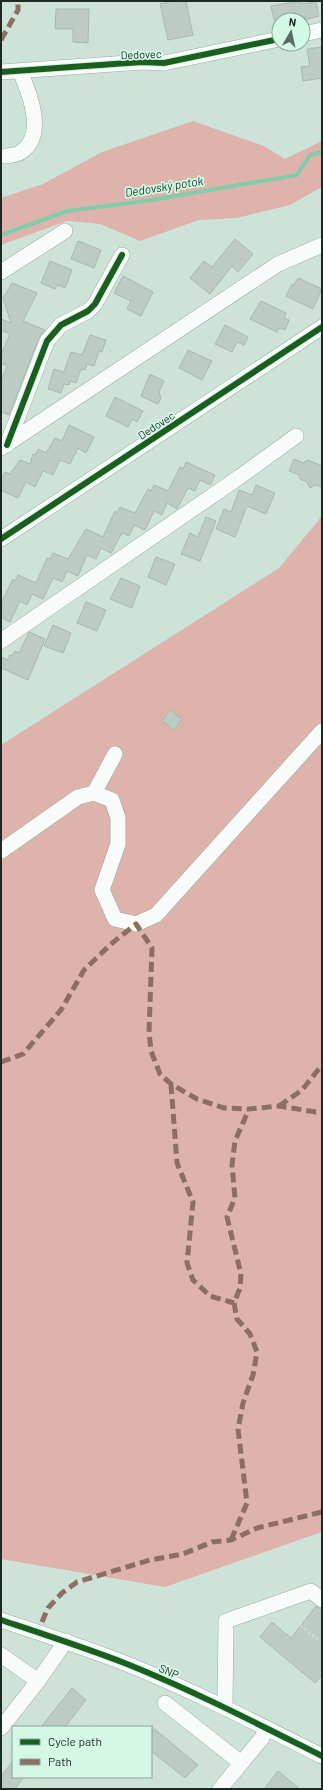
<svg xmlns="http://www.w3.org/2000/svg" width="323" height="1790" font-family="Barlow,sans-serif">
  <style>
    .forest { fill: #ddb3ab }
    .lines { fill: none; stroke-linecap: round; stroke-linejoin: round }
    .stream { stroke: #81cdab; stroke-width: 4 }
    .building { fill: #bcccc4; stroke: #a9b9b0 }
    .minor-casing { stroke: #9baba3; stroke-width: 16 }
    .path { stroke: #d5dad7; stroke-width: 2.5; stroke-dasharray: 2 3; stroke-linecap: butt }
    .minor { stroke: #f8fbf9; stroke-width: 15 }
    .quiet { stroke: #8d6e63; stroke-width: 5; stroke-dasharray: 10 5; stroke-linecap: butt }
    .cycleway-casing { stroke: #d3f8e5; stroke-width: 8 }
    .cycleway { stroke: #1b5e20; stroke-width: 6 }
    .labels { text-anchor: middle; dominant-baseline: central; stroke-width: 3.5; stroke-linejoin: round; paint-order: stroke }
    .street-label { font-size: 11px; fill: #1c2a23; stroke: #d3f8e5 }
    .water-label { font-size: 12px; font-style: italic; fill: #133f2d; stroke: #d3f8e5 }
  </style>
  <rect width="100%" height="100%" fill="#cee3d8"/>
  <path class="forest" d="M 193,121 L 264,146 L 285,159 L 322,141 L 322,187 L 290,205 L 237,218 L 199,220 L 140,241 L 100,224 L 67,221 L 1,245 L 1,198 L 43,184 L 102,152 Z
    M 322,516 L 322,1532 L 165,1587 L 1,1559 L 1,745 L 279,568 Z"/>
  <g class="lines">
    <path class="stream" d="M 1,235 L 67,211 L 152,200 L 297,175 L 310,155 L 322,152"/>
  </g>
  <path class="building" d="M 174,1 L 186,1 L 193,35 L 168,40 L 160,4 Z
    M 301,1 L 301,4 L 316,2 L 319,16 L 304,20 L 274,20 L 271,6 Z
    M 56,9 L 89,9 L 88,43 L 73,42 L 73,29 L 55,29 Z
    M 322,47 L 322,78 L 303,81 L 301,67 L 310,66 L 307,49 Z
    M 235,239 L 253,254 L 238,272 L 232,266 L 210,294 L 190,278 L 204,261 L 212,267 Z
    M 78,241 L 101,250 L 94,268 L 71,259 Z
    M 50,261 L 72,270 L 65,288 L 57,285 L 55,289 L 41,283 Z
    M 123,276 L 153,292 L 141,316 L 127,309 L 131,301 L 114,293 Z
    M 298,278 L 322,289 L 313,309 L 286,296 L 292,284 L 294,285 Z
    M 12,283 L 37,293 L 23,321 L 45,330 L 39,338 L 9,415 L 1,412 L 1,381 L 7,366 L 1,363 L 1,355 L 10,334 L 1,330 L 1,319 L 11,323 L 3,298 Z
    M 261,301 L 286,313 L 284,318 L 289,320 L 285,330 L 279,328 L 277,332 L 250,319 Z
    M 225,325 L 248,337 L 244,345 L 237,342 L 232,352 L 215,344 Z
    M 90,335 L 106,340 L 102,352 L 99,351 L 94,366 L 87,364 L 85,370 L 81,369 L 76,383 L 70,381 L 69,385 L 64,384 L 61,393 L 48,389 L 54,369 L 64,372 L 71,352 L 82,355 Z
    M 188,350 L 212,361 L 202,380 L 179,368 Z
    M 150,374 L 164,381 L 159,392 L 161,398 L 158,404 L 141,396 Z
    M 115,397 L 143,411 L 137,422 L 132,419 L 128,427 L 106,416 Z
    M 69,425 L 94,437 L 86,453 L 78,448 L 70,464 L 60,460 L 53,475 L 43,471 L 35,487 L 26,482 L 18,498 L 1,490 L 1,480 L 5,472 L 10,474 L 20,460 L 30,464 L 33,454 L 35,455 L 38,449 L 46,453 L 55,438 L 62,441 Z
    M 294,459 L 303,463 L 308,460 L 322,466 L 322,488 L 316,485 L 310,488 L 307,482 L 300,479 L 299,475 L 289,471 Z
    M 186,462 L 215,475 L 210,485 L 200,480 L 195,491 L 188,488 L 177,509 L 167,503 L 162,515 L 154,511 L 145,530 L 134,525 L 129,536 L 122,533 L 111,553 L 101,548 L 96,559 L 87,555 L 78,576 L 67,571 L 62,582 L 53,578 L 43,599 L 32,594 L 27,605 L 20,601 L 10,622 L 1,617 L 1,603 L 13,579 L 15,581 L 18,575 L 36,583 L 47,558 L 50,559 L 53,553 L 68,559 L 86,529 L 103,537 L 115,511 L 117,513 L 120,507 L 135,513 L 148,489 L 151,491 L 154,485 L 168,491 L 180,467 L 183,469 Z
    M 256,485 L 275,493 L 266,514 L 247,506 L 235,537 L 216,529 L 224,509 L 231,512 L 239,490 L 252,495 Z
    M 206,517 L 216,521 L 200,561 L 181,554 L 190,533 L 198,537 Z
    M 156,557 L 175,564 L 166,585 L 148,577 Z
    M 121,578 L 140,586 L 132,608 L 110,599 Z
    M 86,602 L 106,610 L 97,631 L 77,623 Z
    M 53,625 L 71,633 L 63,653 L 44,646 Z
    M 29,632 L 45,639 L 28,680 L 1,668 L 1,657 L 9,660 L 9,655 L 12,656 L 15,651 L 19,653 Z
    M 170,710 L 182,719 L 174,730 L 162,721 Z
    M 316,1606 L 322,1609 L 322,1675 L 315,1683 L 260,1637 L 272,1622 L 291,1638 Z
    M 72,1688 L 86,1700 L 65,1727 L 41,1727 Z
    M 151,1726 L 198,1765 L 185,1778 L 151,1751 Z
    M 13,1761 L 13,1777 L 24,1777 L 15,1789 L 1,1789 L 1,1776 Z
    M 278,1771 L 300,1789 L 264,1789 Z"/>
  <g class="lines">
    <defs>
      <path id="minor" d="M 303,34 L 322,30
        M 1,72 L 142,62 L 164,63 L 279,39
        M 6,156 C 11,155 18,155 21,152 C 47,135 29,92 20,71
        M 1,272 L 65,231
        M 7,445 L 47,341 L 61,325 L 88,311 L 95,304 L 122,255
        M 1,448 L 278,264 L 322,245
        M 1,539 L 322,327
        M 1,641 L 238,478 L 296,436
        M 94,793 L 115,754
        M 1,851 L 78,797 L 94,793 L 112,800 L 118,818 L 118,844 L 102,890 L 115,919 L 136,924 L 156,915 L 322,731
        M 1,1620 C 43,1634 86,1648 127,1664 C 194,1691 258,1724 322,1756
        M 1,1655 L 38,1681
        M 165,1703 L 241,1763
        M 225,1708 L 226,1621 L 311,1591 L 322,1600
        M 1,1728 L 38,1681 L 66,1641
        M 220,1789 L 262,1738 L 266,1728"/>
    </defs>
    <use href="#minor" class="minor-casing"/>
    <path class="path" d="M 285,1613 L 319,1640
      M 1,1679 L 15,1689
      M 87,1719 L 122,1677
      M 31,1727 L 67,1686
      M 81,1727 L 87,1719 L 96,1727
      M 153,1728 L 157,1722 L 207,1763 L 203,1778
      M 184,1753 L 188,1747
      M 271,1761 L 304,1789
      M 1,1762 L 13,1748
      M 315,1769 L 322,1773
      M 151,1774 L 169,1789
      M 32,1789 L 41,1777
      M 134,1789 L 144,1777
      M 194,1789 L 203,1778 L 212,1776
      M 248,1789 L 271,1761 L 277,1750
      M 307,1789 L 322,1787"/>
    <use href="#minor" class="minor"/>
    <path class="quiet" d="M 1,40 L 18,10 L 18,1
      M 1,1062 L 23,1054 L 61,1010 L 84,970 L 111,944 L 136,924 L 152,948 L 149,1032 L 151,1051 L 160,1074 L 171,1084 L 197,1099 L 224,1108 L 249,1109 L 279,1106 L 316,1112 L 322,1111
      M 171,1084 L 177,1163 L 193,1202 L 187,1263 L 193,1280 L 210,1296 L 234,1303
      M 279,1106 L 302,1090 L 322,1065
      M 231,1540 L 247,1503 L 238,1429 L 243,1403 L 253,1375 L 257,1352 L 250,1334 L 237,1319 L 234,1303 L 240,1288 L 241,1274 L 227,1217 L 235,1198 L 232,1165 L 235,1141 L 249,1109
      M 42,1622 L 48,1608 L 62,1593 L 77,1582 L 150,1560 L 183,1554 L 212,1542 L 231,1540 L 257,1528 L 322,1512"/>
    <defs>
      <path id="cycleway" d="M 1,72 L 142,62 L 164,63 L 279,39
        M 7,445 L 47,341 L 61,325 L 88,311 L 95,304 L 122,255
        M 1,539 L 322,327
        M 1,1620 C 43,1634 86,1648 127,1664 C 194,1691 258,1724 322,1756"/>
    </defs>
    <use href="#cycleway" class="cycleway-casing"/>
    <use href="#cycleway" class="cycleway"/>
  </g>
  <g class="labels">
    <g class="street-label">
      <text transform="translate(141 54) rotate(-2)">Dedovec</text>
      <text transform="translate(156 425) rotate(-33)">Dedovec</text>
      <text transform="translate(169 1671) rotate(24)">SNP</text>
    </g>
    <g class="water-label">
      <text transform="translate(164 186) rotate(-9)">Dedovský potok</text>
    </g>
  </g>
  <rect width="323" height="1790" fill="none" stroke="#1c2a23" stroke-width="4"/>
  <rect x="12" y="1726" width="140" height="52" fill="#d3f8e5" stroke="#8aa697"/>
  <rect x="20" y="1739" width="20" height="6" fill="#1b5e20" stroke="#8aa697"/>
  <text x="48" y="1746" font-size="12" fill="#1c2a23">Cycle path</text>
  <rect x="20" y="1759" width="20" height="6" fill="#8d6e63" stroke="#8aa697"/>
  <text x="48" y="1766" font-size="12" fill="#1c2a23">Path</text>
  <g transform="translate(291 32) rotate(9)"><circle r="19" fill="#d3f8e5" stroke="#8aa697"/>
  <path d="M0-3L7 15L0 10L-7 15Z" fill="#5a6b62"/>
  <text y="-6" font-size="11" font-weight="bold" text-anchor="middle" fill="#1c2a23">N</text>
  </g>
</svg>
